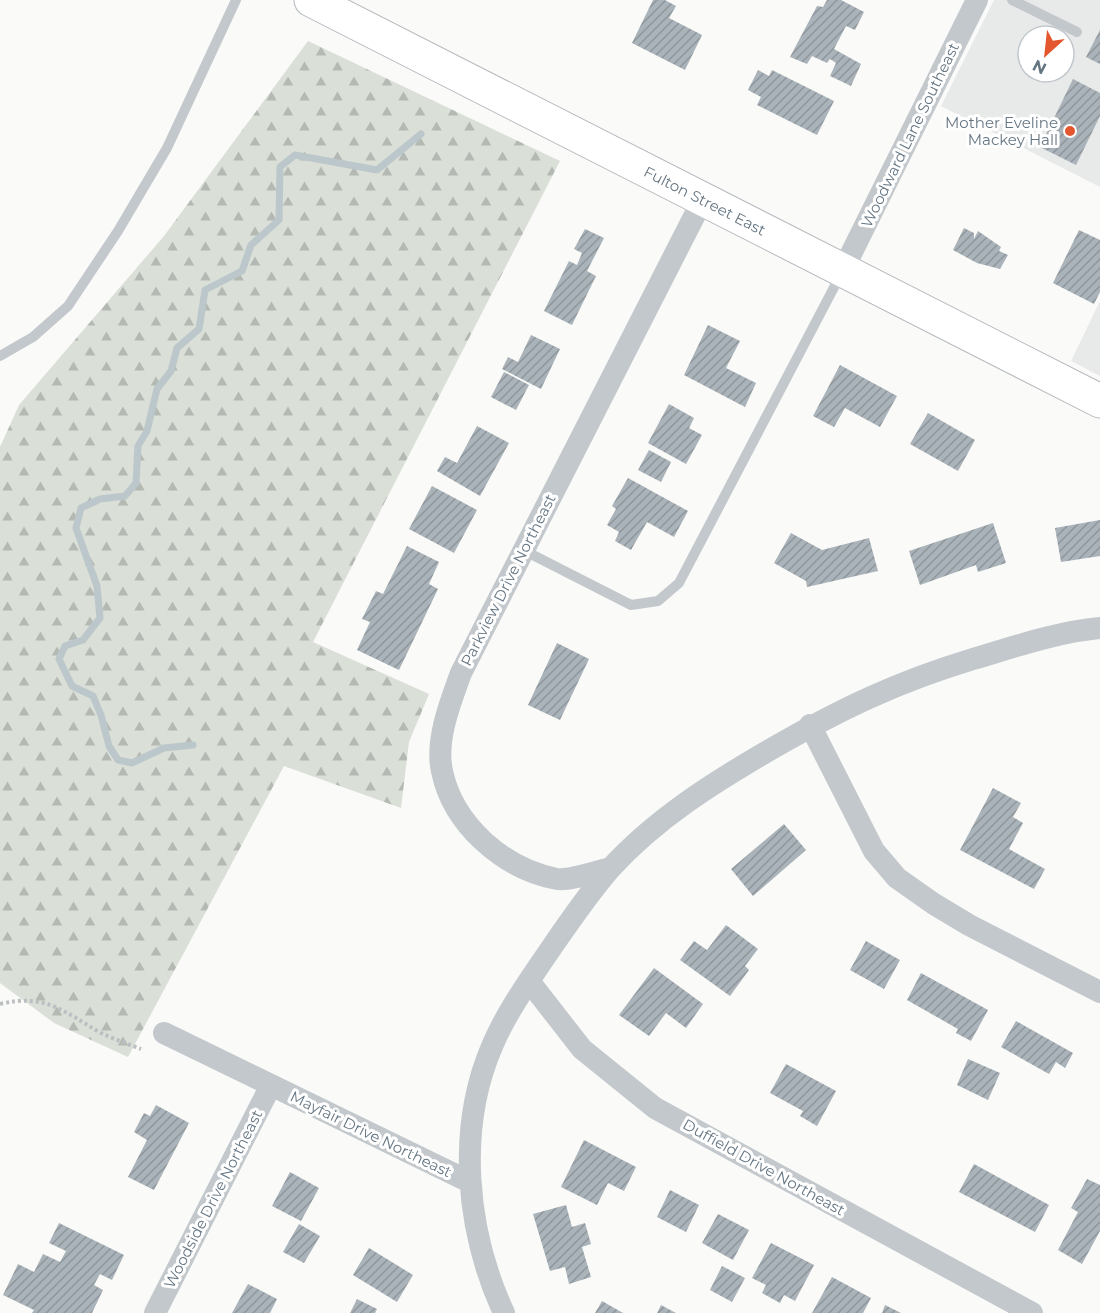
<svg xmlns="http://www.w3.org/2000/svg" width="1100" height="1313" font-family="Montserrat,sans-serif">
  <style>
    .built { fill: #e8e9e9; fill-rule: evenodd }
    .forest { fill: url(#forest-firs) }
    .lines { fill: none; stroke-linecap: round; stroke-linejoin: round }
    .stream { stroke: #bbc7cb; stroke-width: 7 }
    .building { fill: url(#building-hatch) }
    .primary-casing { stroke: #b5babe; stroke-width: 35 }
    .path { stroke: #bbbfc2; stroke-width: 4; stroke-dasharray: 3 3; stroke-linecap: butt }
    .lane { stroke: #c3c8cc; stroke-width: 10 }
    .street { stroke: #c3c8cc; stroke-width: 22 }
    .primary { stroke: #fff; stroke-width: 33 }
    .poi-dot { fill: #e4572e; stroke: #fff; stroke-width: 2 }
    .labels { text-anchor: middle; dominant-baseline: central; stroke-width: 6; stroke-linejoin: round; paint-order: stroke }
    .poi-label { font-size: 15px; fill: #657683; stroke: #fff; text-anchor: end }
    .street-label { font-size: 15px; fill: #657683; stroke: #fff }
  </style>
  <defs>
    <pattern id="forest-firs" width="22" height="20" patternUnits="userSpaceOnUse" patternTransform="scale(1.5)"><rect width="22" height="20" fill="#dadfd7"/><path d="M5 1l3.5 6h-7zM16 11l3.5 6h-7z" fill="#b4b9b4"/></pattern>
    <pattern id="building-hatch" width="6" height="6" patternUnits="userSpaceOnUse" patternTransform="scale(1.5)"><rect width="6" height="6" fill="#aab3b9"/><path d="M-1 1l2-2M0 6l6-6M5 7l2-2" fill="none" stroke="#8e969c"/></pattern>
  </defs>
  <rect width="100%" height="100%" fill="#fafaf8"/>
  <path class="built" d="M 994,0 L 1100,0 L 1100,187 L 941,106 ZM 1028,36 L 1064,36 L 1064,72 L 1028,72 Z
    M 1100,301 L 1100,376 L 1071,361 Z"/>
  <path class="forest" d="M 308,41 L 560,161 L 313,642 L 429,694 L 409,742 L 401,808 L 284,766 L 128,1057 L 54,1023 L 0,983 L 0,447 L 19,405 L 164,236 Z"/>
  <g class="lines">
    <path class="stream" d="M 193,745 L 164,748 L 132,763 L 118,760 L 109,746 L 101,715 L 93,696 L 72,686 L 59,659 L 65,646 L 83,640 L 100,618 L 97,586 L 76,528 L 81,508 L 100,499 L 125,496 L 136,483 L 138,446 L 147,431 L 157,389 L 171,371 L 177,348 L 199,329 L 205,290 L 242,271 L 251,245 L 279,220 L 280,167 L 295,155 L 377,170 L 421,134"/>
  </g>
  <path class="building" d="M 653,0 L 665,0 L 676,6 L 669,18 L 702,35 L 685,70 L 632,43 Z
    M 827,0 L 841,0 L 864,12 L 855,30 L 846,26 L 834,49 L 861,64 L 851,86 L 830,76 L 836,63 L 830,59 L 827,63 L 812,56 L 807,64 L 790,57 L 817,6 L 823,7 Z
    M 1100,30 L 1100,64 L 1086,57 Z
    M 758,70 L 769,76 L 772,70 L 834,101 L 817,135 L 757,105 L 761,97 L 748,90 Z
    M 1073,79 L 1100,93 L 1100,116 L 1076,165 L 1040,147 Z
    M 964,228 L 974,233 L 974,239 L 978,231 L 1001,247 L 999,251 L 1008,255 L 1000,269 L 977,263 L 953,250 Z
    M 585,229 L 604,238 L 587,271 L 596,276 L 572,325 L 544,311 L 569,261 L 577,265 L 582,253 L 574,249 Z
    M 1079,230 L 1100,240 L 1100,292 L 1094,304 L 1053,283 Z
    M 708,325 L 740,341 L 726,368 L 756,383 L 745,407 L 684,375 Z
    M 531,335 L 560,349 L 541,389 L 502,369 L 508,357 L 518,362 Z
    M 840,365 L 897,396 L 880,427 L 845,408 L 834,427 L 813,416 Z
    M 504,372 L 529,385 L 516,410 L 491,397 Z
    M 669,404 L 694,418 L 689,428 L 702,435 L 686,464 L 648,443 Z
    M 928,413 L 975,440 L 958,471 L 910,444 Z
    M 477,426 L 509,443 L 480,496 L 437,471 L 445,457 L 457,463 Z
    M 649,450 L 671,462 L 661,482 L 638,470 Z
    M 628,478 L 688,511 L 674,537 L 647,522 L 631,550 L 615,541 L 619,532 L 607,525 L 616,509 L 612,506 Z
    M 432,486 L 477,510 L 454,553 L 409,529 Z
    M 1100,520 L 1100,556 L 1061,562 L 1055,528 Z
    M 993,523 L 1006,563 L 978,572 L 976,565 L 920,585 L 909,551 Z
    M 791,533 L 822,550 L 869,538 L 878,571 L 807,587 L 806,581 L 774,563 Z
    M 407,546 L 439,562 L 429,584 L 438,589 L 399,670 L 357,650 L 370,622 L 362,619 L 376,591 L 383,594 Z
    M 557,643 L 589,659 L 560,720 L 528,705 Z
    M 993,788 L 1021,803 L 1013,817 L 1023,823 L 1009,849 L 1045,869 L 1034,889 L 960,850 Z
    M 784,824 L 806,850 L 753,896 L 731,869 Z
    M 726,925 L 758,949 L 745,966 L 749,970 L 730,996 L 680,960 L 694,941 L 707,950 Z
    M 866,941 L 900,960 L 884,989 L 850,970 Z
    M 654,968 L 703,1004 L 686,1028 L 666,1013 L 649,1036 L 619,1015 Z
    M 921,973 L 988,1010 L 971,1041 L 956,1033 L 958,1029 L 907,1000 Z
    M 1016,1021 L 1073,1053 L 1065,1068 L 1056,1062 L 1049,1074 L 1001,1047 Z
    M 968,1059 L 1000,1073 L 988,1100 L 957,1085 Z
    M 786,1064 L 836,1091 L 817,1126 L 800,1116 L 803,1111 L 770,1093 Z
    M 156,1105 L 189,1123 L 154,1190 L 128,1177 L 147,1140 L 134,1132 L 144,1113 L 150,1116 Z
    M 584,1140 L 636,1167 L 624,1191 L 608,1183 L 597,1205 L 561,1187 Z
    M 974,1164 L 1049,1205 L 1035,1232 L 959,1192 Z
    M 290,1172 L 319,1188 L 301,1221 L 272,1206 Z
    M 1087,1179 L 1100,1185 L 1100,1231 L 1082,1264 L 1058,1250 L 1078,1212 L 1071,1208 Z
    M 670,1190 L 699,1205 L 686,1232 L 657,1217 Z
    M 566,1205 L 572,1227 L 585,1223 L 591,1244 L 582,1247 L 591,1277 L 569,1284 L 565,1267 L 550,1271 L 533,1214 Z
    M 718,1214 L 749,1230 L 733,1260 L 702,1243 Z
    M 59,1223 L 124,1255 L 112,1280 L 100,1274 L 94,1285 L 103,1290 L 92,1313 L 32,1313 L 34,1310 L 3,1295 L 18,1264 L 34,1272 L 43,1254 L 60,1262 L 66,1251 L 49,1243 Z
    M 299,1224 L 320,1236 L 304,1263 L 283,1252 Z
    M 771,1243 L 814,1265 L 795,1301 L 784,1295 L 780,1303 L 762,1293 L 766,1285 L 752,1278 Z
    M 369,1248 L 413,1275 L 397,1302 L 353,1275 Z
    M 722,1266 L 745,1278 L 732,1302 L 710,1290 Z
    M 832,1277 L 871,1298 L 863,1313 L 812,1313 Z
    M 248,1284 L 277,1299 L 270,1313 L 232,1313 Z
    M 357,1299 L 377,1309 L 375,1313 L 350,1313 Z
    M 602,1301 L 623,1313 L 595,1313 Z
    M 661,1305 L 676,1313 L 657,1313 Z
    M 885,1305 L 901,1313 L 882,1313 Z"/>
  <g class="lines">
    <defs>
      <g id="primary">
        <path id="s1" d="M 311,0 L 1100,401"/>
      </g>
    </defs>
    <use href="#primary" class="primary-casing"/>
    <path class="path" d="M 0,1004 C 46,993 64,1012 101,1033 C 114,1039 128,1044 141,1049"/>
    <path class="lane" d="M 1012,0 L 1077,32
      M 0,356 L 33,337 L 68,306 L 118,231 L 167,148 L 236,0
      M 523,550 L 631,605 L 658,601 L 679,583 L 841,274"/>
    <path class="street" d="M 843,270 L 977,0
      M 810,725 L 874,851 L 897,878 L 934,904 L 969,925 L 1100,992
      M 611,868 C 598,871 569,881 557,879 C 504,869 453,825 442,771 C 435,740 451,701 461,673 L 703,199
      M 529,981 L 582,1049 L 655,1108 L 1032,1313
      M 164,1033 L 470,1182
      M 155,1313 L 271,1085
      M 504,1313 C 466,1231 456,1128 493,1044 C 505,1016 524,988 541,963 C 563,931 584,899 609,870 C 655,819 714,782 773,748 C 841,709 897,682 973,659 C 1014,647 1057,632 1100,628"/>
    <use href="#primary" class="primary"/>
  </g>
  <circle class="poi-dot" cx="1070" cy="131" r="6"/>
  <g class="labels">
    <g class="poi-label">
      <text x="1058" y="122">Mother Eveline<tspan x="1058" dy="17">Mackey Hall</tspan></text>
    </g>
    <g class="street-label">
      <text transform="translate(910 135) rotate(-64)">Woodward Lane Southeast</text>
      <text stroke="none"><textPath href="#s1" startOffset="442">Fulton Street East</textPath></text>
      <text transform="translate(508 580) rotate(-63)">Parkview Drive Northeast</text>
      <text transform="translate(371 1134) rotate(26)">Mayfair Drive Northeast</text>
      <text transform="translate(764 1167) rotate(29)">Duffield Drive Northeast</text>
      <text transform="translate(213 1199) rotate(-63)">Woodside Drive Northeast</text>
    </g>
  </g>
  <g transform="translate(1046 54) rotate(207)"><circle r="28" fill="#ffffff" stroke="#c1c8cd" stroke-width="1.5"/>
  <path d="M0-4.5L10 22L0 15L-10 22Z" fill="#e4572e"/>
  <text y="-9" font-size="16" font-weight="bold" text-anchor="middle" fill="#657683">N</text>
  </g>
</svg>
